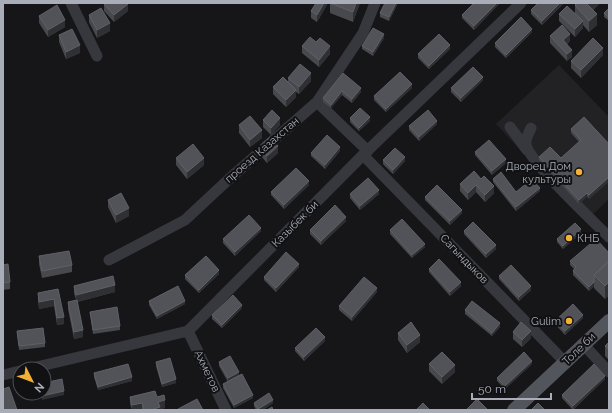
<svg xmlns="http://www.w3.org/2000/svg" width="612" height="413" font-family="Raleway,sans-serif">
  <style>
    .built { fill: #222225 }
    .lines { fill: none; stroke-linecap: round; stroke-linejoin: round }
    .minor { stroke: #37383d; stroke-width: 11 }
    .major { stroke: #53555c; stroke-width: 14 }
    .wall { fill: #47494d }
    .shaded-wall { fill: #2f3033 }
    .building { fill: #525359; stroke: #5f6168 }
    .poi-dot { fill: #f2b134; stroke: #111113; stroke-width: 1.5 }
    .labels { text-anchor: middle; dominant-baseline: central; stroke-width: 4; stroke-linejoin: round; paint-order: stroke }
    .street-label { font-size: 11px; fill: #a8adb8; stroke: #111113 }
    .poi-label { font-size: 11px; fill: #a8adb8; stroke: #111113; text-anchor: end }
  </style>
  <rect width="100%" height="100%" fill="#161618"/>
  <path class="built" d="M 559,65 L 609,117 L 609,199 L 586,221 L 496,124 Z"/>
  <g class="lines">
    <path class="minor" d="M 71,3 L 97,56
      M 317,102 L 368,151
      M 510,127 L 527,150
      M 531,128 C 529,133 525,139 526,145 C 529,161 594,222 609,237
      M 363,155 L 565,362
      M 109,260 L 185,220 L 229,179 L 317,102 L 363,33 L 375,3
      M 188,331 L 226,410
      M 584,345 L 609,372
      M 28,369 L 188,331 L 363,155 L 521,3
      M 3,375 L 20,371"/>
    <path class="major" d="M 514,410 L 609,321"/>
  </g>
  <path class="wall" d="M 328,3 L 317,22 L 311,18 L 311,11 Z
    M 330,3 L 360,3 L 353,22 L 330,13 Z
    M 385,3 L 398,3 L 389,21 L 380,17 L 380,13 Z
    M 474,3 L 500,3 L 474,30 L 462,18 L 462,15 Z
    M 538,3 L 564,3 L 542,25 L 531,14 L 531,10 Z
    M 599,3 L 599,4 L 593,10 L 597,25 L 589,32 L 583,25 L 583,28 L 575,37 L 559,21 L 559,14 L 575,13 L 575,5 Z
    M 104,4 L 128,11 L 114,22 L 104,11 Z
    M 609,8 L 609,21 L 604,17 L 604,13 Z
    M 89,15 L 110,31 L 97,38 L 89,22 Z
    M 39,16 L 65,27 L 48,37 L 39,23 Z
    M 532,32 L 506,58 L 495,47 L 495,43 Z
    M 59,35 L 80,53 L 66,59 L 59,42 Z
    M 550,36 L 570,41 L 567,44 L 572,57 L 567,61 L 550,43 Z
    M 384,38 L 373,56 L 362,49 L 362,46 Z
    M 302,46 L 330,54 L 319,67 L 302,53 Z
    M 450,49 L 429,69 L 418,58 L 418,54 Z
    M 603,55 L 581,78 L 571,68 L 571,61 Z
    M 343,73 L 361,92 L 352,103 L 342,95 L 331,108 L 323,102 L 323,98 Z
    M 288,78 L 311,81 L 299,94 L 296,92 L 296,97 L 286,107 L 273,94 L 273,87 L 288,81 Z
    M 483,80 L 461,102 L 451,92 L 451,88 Z
    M 412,88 L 386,112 L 374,100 L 374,96 Z
    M 350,118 L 370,121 L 359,131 L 350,122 Z
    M 263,120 L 280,125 L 271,135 L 263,127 Z
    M 437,124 L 419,141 L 409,130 L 409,126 Z
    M 239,125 L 262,138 L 250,147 L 239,133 Z
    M 571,129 L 609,144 L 609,181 L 589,199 L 587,196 L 579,204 L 539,160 L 539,157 L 561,158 L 579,142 L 571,133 Z
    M 259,147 L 278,153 L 267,163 L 259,154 Z
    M 340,151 L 325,169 L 311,156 L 311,153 Z
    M 475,152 L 506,163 L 492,175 L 475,155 Z
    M 176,158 L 204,165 L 187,179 L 176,165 Z
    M 383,160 L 405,161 L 393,174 L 383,164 Z
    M 474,171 L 494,193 L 485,202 L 476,192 L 468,200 L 460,191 L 460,184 Z
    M 493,179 L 516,192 L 540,191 L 516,211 L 493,182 Z
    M 309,185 L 284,209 L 271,195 L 271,192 Z
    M 350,194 L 379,194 L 360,210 L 350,198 Z
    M 425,197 L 462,213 L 450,225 L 425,200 Z
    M 108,200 L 129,216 L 116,223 L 108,207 Z
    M 346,221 L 321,245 L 310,234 L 310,230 Z
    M 390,230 L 425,247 L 412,258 L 390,234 Z
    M 261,231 L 235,256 L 223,243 L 223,239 Z
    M 464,231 L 496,249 L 486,258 L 464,234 Z
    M 581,233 L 563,249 L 557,242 L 557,239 Z
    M 609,253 L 609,295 L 605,299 L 594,288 L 594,286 L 589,291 L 573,275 L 573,271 L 574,269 L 570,265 L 570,261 Z
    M 39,256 L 72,265 L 72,272 L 42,278 L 39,264 Z
    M 3,265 L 10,282 L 10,289 L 3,290 Z
    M 299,267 L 276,292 L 264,280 L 264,277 Z
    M 429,269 L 461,286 L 450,296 L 429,272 Z
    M 219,274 L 199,293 L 185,279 L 185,275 Z
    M 499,276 L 531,290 L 519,301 L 499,279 Z
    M 74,286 L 115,292 L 77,302 L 83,337 L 74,339 L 68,309 L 68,302 L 76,300 L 74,293 Z
    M 58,289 L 64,324 L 57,325 L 54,306 L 39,309 L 38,301 L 38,293 Z
    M 377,292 L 352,321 L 339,310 L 339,306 Z
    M 149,301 L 185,304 L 157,319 L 149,305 Z
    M 242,308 L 222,328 L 212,319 L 212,315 Z
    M 465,310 L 500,327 L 492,336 L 465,314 Z
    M 90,312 L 120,326 L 120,330 L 93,334 Z
    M 583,318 L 565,335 L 555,324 L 555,321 Z
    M 17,331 L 45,343 L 45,347 L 19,350 Z
    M 513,332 L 531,338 L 522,347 L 513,339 Z
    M 398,333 L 420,342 L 407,353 L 398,340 Z
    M 325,341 L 304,361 L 295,351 L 295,348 Z
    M 609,342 L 609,360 L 605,356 L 605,346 Z
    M 156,362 L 176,383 L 162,387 L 156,366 Z
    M 219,362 L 239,376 L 253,398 L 234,408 L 223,388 L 223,384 L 228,382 L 219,366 Z
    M 429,364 L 455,372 L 442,384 L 429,371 Z
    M 532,364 L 505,389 L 497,381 L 497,378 Z
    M 94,373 L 132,381 L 98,390 L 94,377 Z
    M 605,379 L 573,410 L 562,398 L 562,395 Z
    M 130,397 L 157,397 L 165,408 L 160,409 L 160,410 L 132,410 L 130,404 Z
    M 254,403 L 273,403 L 263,410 L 256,410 L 254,406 Z"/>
  <path class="shaded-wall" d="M 324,3 L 328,3 L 317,22 L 317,15 Z
    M 356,3 L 360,3 L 353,22 L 353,12 Z
    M 396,3 L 398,3 L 389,21 L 389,17 Z
    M 497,3 L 500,3 L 474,30 L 474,26 Z
    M 560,3 L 564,3 L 542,25 L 542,21 Z
    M 588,3 L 599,3 L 599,4 L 587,14 L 587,4 Z
    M 128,4 L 128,11 L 114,22 L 114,15 Z
    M 597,14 L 597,25 L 589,32 L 589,21 Z
    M 65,20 L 65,27 L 48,37 L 48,30 Z
    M 583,21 L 583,28 L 575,37 L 575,29 Z
    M 110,23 L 110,31 L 97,38 L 97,30 Z
    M 532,29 L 532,32 L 506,58 L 506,55 Z
    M 384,34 L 384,38 L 373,56 L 373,52 Z
    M 570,34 L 570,41 L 563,47 L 563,40 Z
    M 80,45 L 80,53 L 66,59 L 66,52 Z
    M 450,45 L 450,49 L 429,69 L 429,66 Z
    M 330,46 L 330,54 L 319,67 L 319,60 Z
    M 603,48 L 603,55 L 581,78 L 581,70 Z
    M 572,50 L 572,57 L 567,61 L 567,54 Z
    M 311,73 L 311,81 L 299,94 L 299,87 Z
    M 483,77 L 483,80 L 461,102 L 461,98 Z
    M 412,84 L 412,88 L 386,112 L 386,109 Z
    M 361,88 L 361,92 L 352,103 L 352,99 Z
    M 296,90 L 296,97 L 286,107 L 286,100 Z
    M 342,91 L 342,95 L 331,108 L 331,105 Z
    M 370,117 L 370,121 L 359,131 L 359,128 Z
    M 280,118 L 280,125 L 271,135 L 271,128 Z
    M 437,121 L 437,124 L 419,141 L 419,137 Z
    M 262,130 L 262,138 L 250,147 L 250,140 Z
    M 278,146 L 278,153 L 267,163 L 267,156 Z
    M 340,147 L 340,151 L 325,169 L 325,165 Z
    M 405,157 L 405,161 L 393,174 L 393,170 Z
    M 204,158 L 204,165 L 187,179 L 187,172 Z
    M 506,159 L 506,163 L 492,175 L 492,171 Z
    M 609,177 L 609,181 L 589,199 L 589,195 Z
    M 309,181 L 309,185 L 284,209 L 284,205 Z
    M 476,185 L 476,192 L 468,200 L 468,193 Z
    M 494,186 L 494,193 L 485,202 L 485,195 Z
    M 540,188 L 540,191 L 516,211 L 516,207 Z
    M 379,190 L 379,194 L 360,210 L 360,206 Z
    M 587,193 L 587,196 L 579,204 L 579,200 Z
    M 129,208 L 129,216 L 116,223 L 116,215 Z
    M 462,210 L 462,213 L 450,225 L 450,221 Z
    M 346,217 L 346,221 L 321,245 L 321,241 Z
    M 261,228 L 261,231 L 235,256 L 235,252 Z
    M 581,229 L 581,233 L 563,249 L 563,246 Z
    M 425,244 L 425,247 L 412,258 L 412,255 Z
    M 496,245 L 496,249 L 486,258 L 486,254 Z
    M 299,264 L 299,267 L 276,292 L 276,288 Z
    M 219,270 L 219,274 L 199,293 L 199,290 Z
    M 461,282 L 461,286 L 450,296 L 450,292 Z
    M 594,282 L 594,286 L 589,291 L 589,287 Z
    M 609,282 L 609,295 L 605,299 L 605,286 Z
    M 115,285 L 115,292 L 76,302 L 76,295 Z
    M 531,286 L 531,290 L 519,301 L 519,297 Z
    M 377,288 L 377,292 L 352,321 L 352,317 Z
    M 54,299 L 54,306 L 39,309 L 39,302 Z
    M 185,301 L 185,304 L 157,319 L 157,316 Z
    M 242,305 L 242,308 L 222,328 L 222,325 Z
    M 583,315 L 583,318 L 565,335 L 565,331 Z
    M 64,317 L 64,324 L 57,325 L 57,318 Z
    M 500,323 L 500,327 L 492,336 L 492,333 Z
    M 83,330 L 83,337 L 74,339 L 74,332 Z
    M 531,331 L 531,338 L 522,347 L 522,340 Z
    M 420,335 L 420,342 L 407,353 L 407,345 Z
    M 325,337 L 325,341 L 304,361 L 304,357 Z
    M 532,361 L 532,364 L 505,389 L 505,386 Z
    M 455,365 L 455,372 L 442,384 L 442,377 Z
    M 239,372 L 239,376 L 228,382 L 228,378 Z
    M 605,376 L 605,379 L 573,410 L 573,406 Z
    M 132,377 L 132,381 L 98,390 L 98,387 Z
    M 176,379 L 176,383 L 162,387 L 162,384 Z
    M 64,391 L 64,395 L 42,400 L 42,396 Z
    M 253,395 L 253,398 L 234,408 L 234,405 Z
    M 165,400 L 165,408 L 160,409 L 160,410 L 151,410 L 158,402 Z
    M 273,400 L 273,403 L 263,410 L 258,410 L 258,409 Z
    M 142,403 L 142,410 L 132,410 L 132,405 Z"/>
  <path class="building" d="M 105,3 L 127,3 L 128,4 L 114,15 L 104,4 Z
    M 316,3 L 324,3 L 317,15 L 311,11 Z
    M 330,3 L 356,3 L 353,12 Z
    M 385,3 L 396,3 L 389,17 L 380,13 Z
    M 474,3 L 497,3 L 474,26 L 462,15 Z
    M 538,3 L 560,3 L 542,21 L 531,10 Z
    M 577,3 L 588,3 L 587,4 L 597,14 L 589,21 L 575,5 Z
    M 57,5 L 65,20 L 48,30 L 39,16 Z
    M 567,6 L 583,21 L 575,29 L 559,14 Z
    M 101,8 L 110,23 L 97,30 L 89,15 Z
    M 609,8 L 609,18 L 604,13 Z
    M 521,17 L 532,29 L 506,55 L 495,43 Z
    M 562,25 L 570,34 L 563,40 L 572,50 L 567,54 L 550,36 Z
    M 373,28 L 384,34 L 373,52 L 362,46 Z
    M 72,29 L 80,45 L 66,52 L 59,35 Z
    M 439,34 L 450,45 L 429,66 L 418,54 Z
    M 310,37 L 316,42 L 320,38 L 330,46 L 319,60 L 302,46 Z
    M 593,38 L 603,48 L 581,70 L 571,61 Z
    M 300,64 L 311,73 L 299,87 L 288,78 Z
    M 473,67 L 483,77 L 461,98 L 451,88 Z
    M 400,72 L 412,84 L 386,109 L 374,96 Z
    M 343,73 L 361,88 L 352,99 L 342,91 L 331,105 L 323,98 Z
    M 283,77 L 296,90 L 286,100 L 273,87 Z
    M 360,108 L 370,117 L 359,128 L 350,118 Z
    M 272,110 L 280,118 L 271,128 L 263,120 Z
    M 428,110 L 437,121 L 419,137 L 409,126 Z
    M 250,116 L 262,130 L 250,140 L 239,125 Z
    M 584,117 L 609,144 L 609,177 L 589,195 L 587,193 L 579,200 L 539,157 L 550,147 L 561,158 L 581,140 L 571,129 Z
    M 327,135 L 340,147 L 325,165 L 311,153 Z
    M 270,137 L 278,146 L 267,156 L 259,147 Z
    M 489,140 L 506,159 L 492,171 L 475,152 Z
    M 193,144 L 204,158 L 187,172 L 176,158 Z
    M 395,148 L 405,157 L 393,170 L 383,160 Z
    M 296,168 L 309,181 L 284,205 L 271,192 Z
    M 474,171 L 481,179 L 484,176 L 494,186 L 485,195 L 476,185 L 468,193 L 460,184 Z
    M 501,172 L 516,192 L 532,179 L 540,188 L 516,207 L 493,179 Z
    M 368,178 L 379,190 L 360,206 L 350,194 Z
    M 437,185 L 462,210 L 450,221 L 425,197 Z
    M 121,193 L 129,208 L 116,215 L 108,200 Z
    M 335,205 L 346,217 L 321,241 L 310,230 Z
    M 249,215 L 261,228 L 235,252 L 223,239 Z
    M 402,219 L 425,244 L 412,255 L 390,230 Z
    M 473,222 L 496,245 L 486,254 L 464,231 Z
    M 575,223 L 581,229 L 563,246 L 557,239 Z
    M 596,239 L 609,253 L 609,261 L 594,275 L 594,282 L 589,287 L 573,271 L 576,267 L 570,261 Z
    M 69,251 L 72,265 L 42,271 L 39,256 Z
    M 286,252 L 299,264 L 276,288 L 264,277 Z
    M 206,256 L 219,270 L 199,290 L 185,275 Z
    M 439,259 L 461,282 L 450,292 L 429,269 Z
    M 609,261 L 609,282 L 605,286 L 594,275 Z
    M 8,264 L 10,282 L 3,283 L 3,265 Z
    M 511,265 L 531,286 L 519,297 L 499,276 Z
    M 113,276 L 115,285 L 76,295 L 74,286 Z
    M 364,277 L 377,288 L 352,317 L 339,306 Z
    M 178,286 L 185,301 L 157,316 L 149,301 Z
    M 58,289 L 64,317 L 57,318 L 54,299 L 39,302 L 38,293 Z
    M 233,295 L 242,305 L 222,325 L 212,315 Z
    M 77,300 L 83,330 L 74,332 L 68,302 Z
    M 472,301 L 500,323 L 492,333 L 465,310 Z
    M 573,304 L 583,315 L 565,331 L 555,321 Z
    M 117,307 L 120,326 L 93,330 L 90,312 Z
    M 411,322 L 420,335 L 407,345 L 398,333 Z
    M 521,322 L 531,331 L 522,340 L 513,332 Z
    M 43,328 L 45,343 L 19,346 L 17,331 Z
    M 316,328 L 325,337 L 304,357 L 295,348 Z
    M 609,342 L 609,349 L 605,346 Z
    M 442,352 L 455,365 L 442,377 L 429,364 Z
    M 524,352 L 532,361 L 505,386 L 497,378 Z
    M 230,356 L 239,372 L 228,378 L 219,362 Z
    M 170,358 L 176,379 L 162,384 L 156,362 Z
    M 128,364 L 132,377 L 98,387 L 94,373 Z
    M 594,364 L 605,376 L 573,406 L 562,395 Z
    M 242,374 L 253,395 L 234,405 L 223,384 Z
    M 62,379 L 64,391 L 42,396 L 42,393 L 44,393 L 44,383 Z
    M 9,387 L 17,410 L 3,410 L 3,389 Z
    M 155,391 L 157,397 L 164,395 L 165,400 L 158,402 L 160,407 L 151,410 L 144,410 L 142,403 L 132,405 L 130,397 Z
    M 269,393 L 273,400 L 258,409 L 254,403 Z
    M 197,399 L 203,410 L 179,410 L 178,409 Z
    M 477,399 L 487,409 L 486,410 L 466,410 Z
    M 423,403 L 430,410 L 416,410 Z
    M 538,403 L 545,410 L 531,410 Z
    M 272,407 L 273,410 L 267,410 Z"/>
  <g class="poi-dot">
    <circle cx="579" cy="172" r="4"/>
    <circle cx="569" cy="238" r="4"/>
    <circle cx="569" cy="321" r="4"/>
  </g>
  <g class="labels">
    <g class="street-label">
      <text transform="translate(262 150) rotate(-41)">проезд Казахстан</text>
      <text transform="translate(295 224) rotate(-45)">Казыбек би</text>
      <text transform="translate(464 259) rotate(46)">Сагындыков</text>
      <text transform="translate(579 349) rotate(-44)">Толе би</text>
      <text transform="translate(207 371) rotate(64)">Ахметов</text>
    </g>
    <g class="poi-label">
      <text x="571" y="166">Дворец Дом<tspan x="571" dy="13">культуры</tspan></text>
      <text x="577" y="238" text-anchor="start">КНБ</text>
      <text x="561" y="321">Gulim</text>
    </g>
  </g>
  <rect width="612" height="413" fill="none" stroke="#a8adb8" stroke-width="8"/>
  <g transform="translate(32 381) rotate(132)"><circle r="19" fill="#111113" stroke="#4d4f55"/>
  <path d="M0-3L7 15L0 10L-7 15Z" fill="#f2b134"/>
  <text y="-6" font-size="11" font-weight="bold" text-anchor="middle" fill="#a8adb8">N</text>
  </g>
  <path d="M472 393v6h79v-6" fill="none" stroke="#a8adb8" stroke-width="2"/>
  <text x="478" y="393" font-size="12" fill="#a8adb8" stroke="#111113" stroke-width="3" paint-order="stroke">50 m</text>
</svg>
